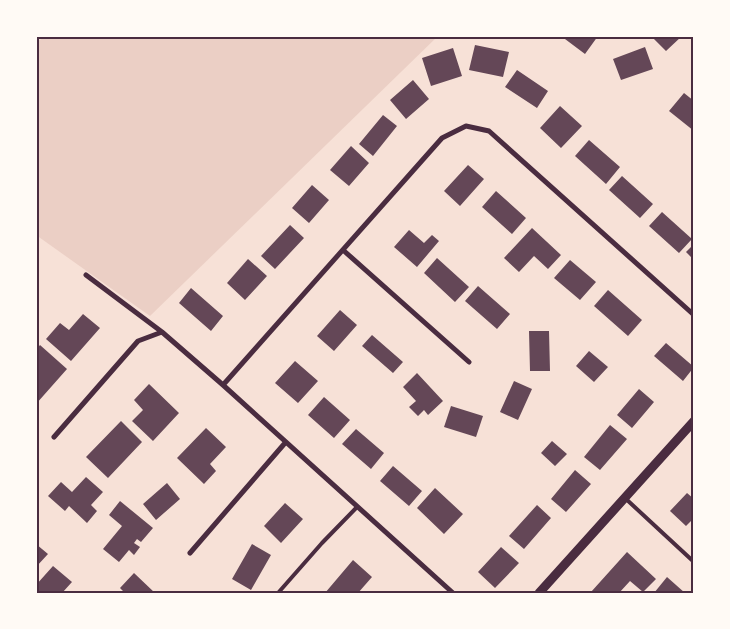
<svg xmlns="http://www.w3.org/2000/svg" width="730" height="629" font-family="Karla,sans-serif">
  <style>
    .green { fill: #ebcfc5 }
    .building { fill: #644757 }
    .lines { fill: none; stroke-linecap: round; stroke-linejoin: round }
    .service { stroke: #4a2c40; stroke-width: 4 }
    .minor { stroke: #4a2c40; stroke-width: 5 }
    .tertiary { stroke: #4a2c40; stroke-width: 9 }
    .neatline { fill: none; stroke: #4a2c40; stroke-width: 2 }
  </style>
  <rect width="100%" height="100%" fill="#f7e1d7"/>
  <path class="green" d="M 47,36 L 438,36 L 150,316 L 36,235 L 36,42 Z"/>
  <path class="building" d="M 561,36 L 598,36 L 585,54 Z
    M 651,36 L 682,36 L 666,51 Z
    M 475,45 L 509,52 L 503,77 L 469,70 Z
    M 645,47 L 653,69 L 621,80 L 613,59 Z
    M 453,48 L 462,76 L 431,86 L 422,58 Z
    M 517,70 L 548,91 L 537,108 L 505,87 Z
    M 413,80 L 429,99 L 406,119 L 390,100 Z
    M 684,93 L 694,101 L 694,131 L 669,111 Z
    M 560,106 L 582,126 L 561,148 L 540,128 Z
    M 383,115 L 397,126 L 373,156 L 359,144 Z
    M 589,140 L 620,167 L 606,184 L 575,156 Z
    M 351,146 L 369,163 L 349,186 L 330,170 Z
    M 468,165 L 484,179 L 460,206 L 444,191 Z
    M 622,176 L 653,204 L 640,218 L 609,190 Z
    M 312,185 L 329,200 L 309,223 L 292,208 Z
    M 496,191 L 526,218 L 512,234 L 482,207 Z
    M 662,212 L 692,239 L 679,253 L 649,226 Z
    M 290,225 L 304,238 L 275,269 L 261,256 Z
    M 532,228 L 561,255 L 548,269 L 534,256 L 519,272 L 504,258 Z
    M 409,230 L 424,243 L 432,235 L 439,241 L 417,267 L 394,247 Z
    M 694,244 L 694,260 L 686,252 Z
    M 437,258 L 469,287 L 455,302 L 424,273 Z
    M 248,259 L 267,276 L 245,300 L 227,283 Z
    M 570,260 L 596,282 L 580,300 L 554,278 Z
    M 478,286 L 510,314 L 497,329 L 465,301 Z
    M 191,288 L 223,316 L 211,331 L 179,303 Z
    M 608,290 L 642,320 L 628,336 L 594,306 Z
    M 340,310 L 357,325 L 334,351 L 317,336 Z
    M 83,314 L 100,328 L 71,361 L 46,339 L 60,323 L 69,330 Z
    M 529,331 L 549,331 L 550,371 L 530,371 Z
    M 372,335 L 403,362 L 393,373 L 362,346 Z
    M 666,343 L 694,367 L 683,381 L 654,356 Z
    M 40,345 L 67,369 L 36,404 L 36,350 Z
    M 589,351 L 608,367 L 594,382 L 576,366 Z
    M 295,361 L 318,381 L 298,403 L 275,383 Z
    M 417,373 L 443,401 L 428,415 L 424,410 L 418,416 L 409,407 L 416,401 L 403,387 Z
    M 514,381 L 532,389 L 518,420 L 500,412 Z
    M 149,384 L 179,413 L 153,441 L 132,421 L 143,410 L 134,400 Z
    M 639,389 L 654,402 L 632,428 L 617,415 Z
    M 324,397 L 350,420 L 334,438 L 308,415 Z
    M 451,406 L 483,416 L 476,437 L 444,427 Z
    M 121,421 L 142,442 L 108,478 L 86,457 Z
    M 610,425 L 627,439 L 600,470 L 584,457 Z
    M 206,428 L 226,447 L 210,464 L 216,471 L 204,484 L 177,458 Z
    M 356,429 L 384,453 L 371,469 L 342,444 Z
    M 552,441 L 567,454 L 555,466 L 541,453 Z
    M 393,466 L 422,491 L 409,506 L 380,481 Z
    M 575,470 L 591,484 L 566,512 L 551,499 Z
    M 86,477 L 103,492 L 91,505 L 97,511 L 87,523 L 69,506 L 65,511 L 48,496 L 61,482 L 72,492 Z
    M 167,483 L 180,499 L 156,520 L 143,504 Z
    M 435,488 L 463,514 L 444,534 L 417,508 Z
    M 687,493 L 694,499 L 694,518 L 686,526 L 670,511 Z
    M 120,501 L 153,528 L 141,542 L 137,539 L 134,543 L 140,547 L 134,555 L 129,550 L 119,562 L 103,549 L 122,526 L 109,515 Z
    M 285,503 L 303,519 L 281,543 L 264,526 Z
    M 537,505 L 551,518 L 524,549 L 509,536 Z
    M 36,544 L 48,554 L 36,567 Z
    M 252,544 L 271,555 L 251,590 L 232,579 Z
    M 501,547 L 519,563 L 495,588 L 478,572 Z
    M 627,552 L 656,579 L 643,592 L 630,581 L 619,593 L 592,593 L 591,592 Z
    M 353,560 L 372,577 L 358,593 L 325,593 Z
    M 53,566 L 72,582 L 62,593 L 36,593 L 36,585 Z
    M 134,573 L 155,593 L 125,593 L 120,588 Z
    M 667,577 L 685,593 L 654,593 Z"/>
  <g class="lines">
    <path class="service" d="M 626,499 L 694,562
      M 278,593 L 322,543 L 357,507"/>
    <path class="minor" d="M 343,250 L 469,362
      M 86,275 L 162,332 L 223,385 L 453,593
      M 223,385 L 442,138 L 466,126 L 489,131 L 694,315
      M 54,437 L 138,341 L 162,332
      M 190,553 L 285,443"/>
    <path class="tertiary" d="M 539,593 L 694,421"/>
  </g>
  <rect width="730" height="629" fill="none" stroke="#fffaf5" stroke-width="75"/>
  <rect x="38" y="38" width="654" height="554" class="neatline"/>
</svg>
